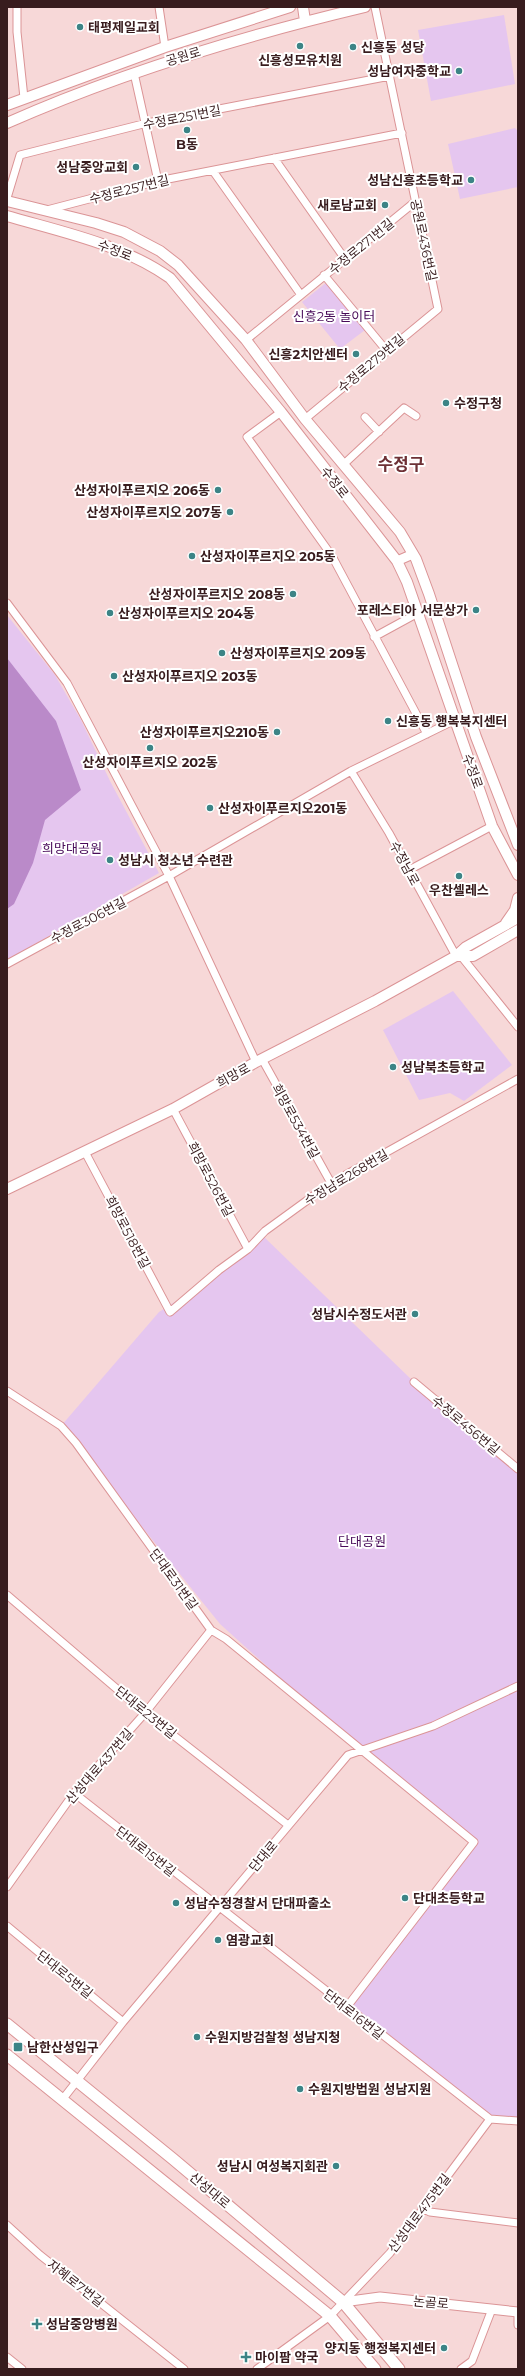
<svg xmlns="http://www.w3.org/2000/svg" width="525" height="2376" font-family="Montserrat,'Noto Sans KR',sans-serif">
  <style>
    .green { fill: #e5c6ef }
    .forest { fill: #ba8ac9 }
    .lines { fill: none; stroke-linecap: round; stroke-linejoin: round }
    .minor-casing { stroke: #db9496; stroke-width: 9 }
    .tertiary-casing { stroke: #db9496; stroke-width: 11 }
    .secondary-casing { stroke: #db9496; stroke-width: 12 }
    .primary-casing { stroke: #db9496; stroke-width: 13 }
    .minor { stroke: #fff; stroke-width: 7 }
    .tertiary { stroke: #fff; stroke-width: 9 }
    .secondary { stroke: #fff; stroke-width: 10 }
    .primary { stroke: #fff; stroke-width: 11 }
    .poi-dot { fill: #3c8486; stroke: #fff; stroke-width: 1.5 }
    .labels { text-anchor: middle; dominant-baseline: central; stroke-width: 4; stroke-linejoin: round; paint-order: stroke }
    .poi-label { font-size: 13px; font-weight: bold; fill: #381c1e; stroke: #fff; text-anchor: start }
    .street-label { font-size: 13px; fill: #381c1e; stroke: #fff }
    .park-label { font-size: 13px; fill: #480a59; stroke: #fff }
    .district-label { font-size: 17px; font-weight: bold; fill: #6d3035; stroke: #fff }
  </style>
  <rect width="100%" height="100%" fill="#f7d8d8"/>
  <path class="green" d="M 504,15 L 515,84 L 431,101 L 418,30 Z
    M 515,128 L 518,131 L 518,187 L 460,199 L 448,144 Z
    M 327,282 L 365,330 L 340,349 L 302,302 Z
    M 7,615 L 55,675 L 81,720 L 110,781 L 159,873 L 7,960 Z
    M 453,991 L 512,1065 L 464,1101 L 450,1093 L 419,1100 L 383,1030 Z
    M 263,1236 L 414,1382 L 518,1469 L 518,2121 L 490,2119 L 449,2088 L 353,2005 L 478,1842 L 360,1750 L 220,1624 L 61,1426 L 159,1312 L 189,1293 Z"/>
  <path class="forest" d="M 7,658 L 56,721 L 81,790 L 45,820 L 33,863 L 14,904 L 7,909 Z"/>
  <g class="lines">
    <defs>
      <path id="minor" d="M 17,7 L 17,32 L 24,98
        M 159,7 L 165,47
        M 134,73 L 158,181
        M 274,158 L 345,259
        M 213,171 L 301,295
        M 7,198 L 20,155 L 147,123 L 390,76
        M 47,210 L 158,181 L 402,133
        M 324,275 L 386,350
        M 246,340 L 416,201
        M 281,412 L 247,437 L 332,556 L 427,734
        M 365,417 L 379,432
        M 305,419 L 438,309 L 375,7
        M 344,464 L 404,408 L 416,416
        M 7,603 L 67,683 L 169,876 L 7,964
        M 374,637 L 418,613
        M 351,771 L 389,833 L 456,956
        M 409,870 L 492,826
        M 461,956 L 518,1027
        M 262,1059 L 331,1183
        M 256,1062 L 169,876 L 351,771 L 455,720
        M 173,1109 L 248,1249
        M 85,1152 L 170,1312 L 219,1270 L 248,1249 L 265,1231 L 331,1183 L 518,1079
        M 414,1382 L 518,1469
        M 7,1391 L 61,1426 L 76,1443 L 211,1630 L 226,1639 L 474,1842 L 346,2008
        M 7,1595 L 145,1713 L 288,1825
        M 74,1793 L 490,2119
        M 7,1887 L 74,1793 L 145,1713 L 211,1630
        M 7,1926 L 123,2022
        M 62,2100 L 123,2022 L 348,1755 L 433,1726 L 518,1686
        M 490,2119 L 518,2121
        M 422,2208 L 430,2212 L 518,2223
        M 7,2225 L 40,2255 L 184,2369
        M 518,2315 L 518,2325
        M 7,2357 L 22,2369
        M 257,2369 L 330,2316 L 390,2253 L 490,2119
        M 461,2369 L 472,2361 L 492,2309"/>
      <path id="tertiary" d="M 397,561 L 413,554
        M 343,2302 L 380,2297 L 518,2312"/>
      <path id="secondary" d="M 303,7 L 305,21
        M 7,105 L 165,47 L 290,7
        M 7,123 C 122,72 243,36 365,7
        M 7,201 L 96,223 L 124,232 L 160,251 L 178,265 L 246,340 L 305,419 L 400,532 L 416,559 L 429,594 L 476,737 L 518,845
        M 7,216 C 62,232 122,244 170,278 L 281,412 L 397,561 L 407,582 L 492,826 L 518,875
        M 506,923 L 515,910 L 518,898
        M 456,956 L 473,956 L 518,930
        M 7,1189 L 173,1109 L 256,1062 L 375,1001 L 456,956 L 466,947 L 518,918"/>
      <path id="primary" d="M 7,2024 L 173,2159 L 343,2302 L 399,2369
        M 7,2055 L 330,2316 L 375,2369"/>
    </defs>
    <use href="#minor" class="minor-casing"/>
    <use href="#tertiary" class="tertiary-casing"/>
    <use href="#secondary" class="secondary-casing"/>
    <use href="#primary" class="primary-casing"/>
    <use href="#minor" class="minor"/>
    <use href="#tertiary" class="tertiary"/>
    <use href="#secondary" class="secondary"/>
    <use href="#primary" class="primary"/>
  </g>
  <g class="poi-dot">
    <circle cx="80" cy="27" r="4"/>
    <circle cx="300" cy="46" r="4"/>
    <circle cx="353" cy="47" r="4"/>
    <circle cx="459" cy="71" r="4"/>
    <circle cx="187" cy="130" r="4"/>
    <circle cx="136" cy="167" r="4"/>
    <circle cx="471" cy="180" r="4"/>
    <circle cx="385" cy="205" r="4"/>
    <circle cx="356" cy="354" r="4"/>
    <circle cx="446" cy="403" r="4"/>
    <circle cx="218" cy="490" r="4"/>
    <circle cx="230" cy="512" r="4"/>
    <circle cx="192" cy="556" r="4"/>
    <circle cx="293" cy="594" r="4"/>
    <circle cx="476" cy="610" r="4"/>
    <circle cx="110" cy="613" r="4"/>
    <circle cx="222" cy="653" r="4"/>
    <circle cx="114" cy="676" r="4"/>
    <circle cx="388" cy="721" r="4"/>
    <circle cx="277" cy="732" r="4"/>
    <circle cx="150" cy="748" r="4"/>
    <circle cx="210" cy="808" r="4"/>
    <circle cx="110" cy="860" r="4"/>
    <circle cx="459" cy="876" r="4"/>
    <circle cx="393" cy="1067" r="4"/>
    <circle cx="415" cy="1314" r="4"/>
    <circle cx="405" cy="1898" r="4"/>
    <circle cx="176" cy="1903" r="4"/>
    <circle cx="218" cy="1940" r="4"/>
    <circle cx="197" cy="2037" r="4"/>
    <rect x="13" y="2042" width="10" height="10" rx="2"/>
    <circle cx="300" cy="2089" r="4"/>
    <circle cx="336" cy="2166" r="4"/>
    <path d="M35 2318h4v4h4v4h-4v4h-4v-4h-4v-4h4z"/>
    <circle cx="444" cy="2348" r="4"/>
    <path d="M244 2351h4v4h4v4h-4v4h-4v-4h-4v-4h4z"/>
  </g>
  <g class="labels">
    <g class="poi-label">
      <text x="88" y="27">태평제일교회</text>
      <text x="361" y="47">신흥동 성당</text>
      <text x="300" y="60" text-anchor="middle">신흥성모유치원</text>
      <text x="451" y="71" text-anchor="end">성남여자중학교</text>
      <text x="187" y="144" text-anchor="middle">B동</text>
      <text x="128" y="167" text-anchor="end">성남중앙교회</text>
      <text x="463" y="180" text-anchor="end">성남신흥초등학교</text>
      <text x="377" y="205" text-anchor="end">새로남교회</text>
      <text x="348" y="354" text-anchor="end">신흥2치안센터</text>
      <text x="454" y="403">수정구청</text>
      <text x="210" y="490" text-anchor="end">산성자이푸르지오 206동</text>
      <text x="222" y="512" text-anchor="end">산성자이푸르지오 207동</text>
      <text x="200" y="556">산성자이푸르지오 205동</text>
      <text x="285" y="594" text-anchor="end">산성자이푸르지오 208동</text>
      <text x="468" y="610" text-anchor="end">포레스티아 서문상가</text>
      <text x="118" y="613">산성자이푸르지오 204동</text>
      <text x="230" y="653">산성자이푸르지오 209동</text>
      <text x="122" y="676">산성자이푸르지오 203동</text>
      <text x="396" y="721">신흥동 행복복지센터</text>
      <text x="269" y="732" text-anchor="end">산성자이푸르지오210동</text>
      <text x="150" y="762" text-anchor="middle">산성자이푸르지오 202동</text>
      <text x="218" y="808">산성자이푸르지오201동</text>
      <text x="118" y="860">성남시 청소년 수련관</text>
      <text x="459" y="890" text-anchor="middle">우찬셀레스</text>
      <text x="401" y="1067">성남북초등학교</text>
      <text x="407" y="1314" text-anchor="end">성남시수정도서관</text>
      <text x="413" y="1898">단대초등학교</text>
      <text x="184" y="1903">성남수정경찰서 단대파출소</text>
      <text x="226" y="1940">염광교회</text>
      <text x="205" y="2037">수원지방검찰청 성남지청</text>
      <text x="27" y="2047">남한산성입구</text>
      <text x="308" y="2089">수원지방법원 성남지원</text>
      <text x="328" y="2166" text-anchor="end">성남시 여성복지회관</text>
      <text x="46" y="2324">성남중앙병원</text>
      <text x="436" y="2348" text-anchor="end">양지동 행정복지센터</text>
      <text x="255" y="2357">마이팜 약국</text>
    </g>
    <g class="street-label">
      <text transform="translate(183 56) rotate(-17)">공원로</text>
      <text transform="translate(182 117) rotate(-11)">수정로251번길</text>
      <text transform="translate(129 189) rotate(-14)">수정로257번길</text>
      <text transform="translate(424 240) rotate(78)">공원로436번길</text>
      <text transform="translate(361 246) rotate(-39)">수정로271번길</text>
      <text transform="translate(115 250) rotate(21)">수정로</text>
      <text transform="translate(371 363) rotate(-40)">수정로279번길</text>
      <text transform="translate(335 482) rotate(52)">수정로</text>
      <text transform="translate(473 771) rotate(70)">수정로</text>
      <text transform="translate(405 863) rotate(62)">수정남로</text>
      <text transform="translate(88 920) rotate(-28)">수정로306번길</text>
      <text transform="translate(233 1075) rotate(-29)">희망로</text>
      <text transform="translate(296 1121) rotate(61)">희망로534번길</text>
      <text transform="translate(346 1177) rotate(-31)">수정남로268번길</text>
      <text transform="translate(211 1179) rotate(62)">희망로526번길</text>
      <text transform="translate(128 1232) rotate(62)">희망로518번길</text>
      <text transform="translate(466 1425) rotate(40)">수정로456번길</text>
      <text transform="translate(174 1579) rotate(54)">단대로31번길</text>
      <text transform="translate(146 1712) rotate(39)">단대로23번길</text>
      <text transform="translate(99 1766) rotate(-49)">산성대로437번길</text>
      <text transform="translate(146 1851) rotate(38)">단대로15번길</text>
      <text transform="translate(263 1856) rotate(-50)">단대로</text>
      <text transform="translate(65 1974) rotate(39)">단대로5번길</text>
      <text transform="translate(354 2014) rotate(38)">단대로16번길</text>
      <text transform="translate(210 2190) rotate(40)">산성대로</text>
      <text transform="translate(419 2213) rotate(-53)">산성대로475번길</text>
      <text transform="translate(76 2283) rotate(38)">자혜로7번길</text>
      <text transform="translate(431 2302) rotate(5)">논골로</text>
    </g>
    <g class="park-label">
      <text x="334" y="316">신흥2동 놀이터</text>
      <text x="72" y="848">희망대공원</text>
      <text x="362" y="1541">단대공원</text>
    </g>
    <g class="district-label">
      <text x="401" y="464">수정구</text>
    </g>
  </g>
  <rect width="525" height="2376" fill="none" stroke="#381c1e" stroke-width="16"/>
</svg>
